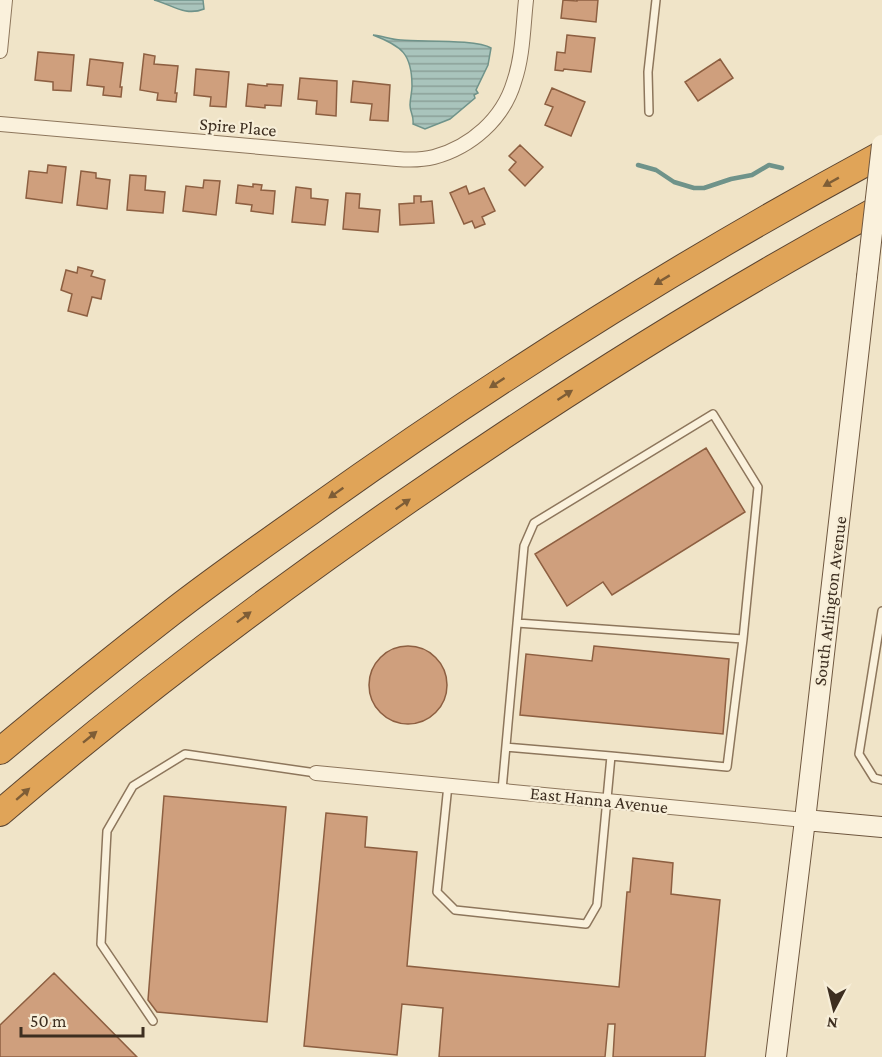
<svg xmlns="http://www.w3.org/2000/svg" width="882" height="1057" font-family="'Crimson Pro',serif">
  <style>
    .water { fill: url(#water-rules); stroke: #6f938a; stroke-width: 1.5 }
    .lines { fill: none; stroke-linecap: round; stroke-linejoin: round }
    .stream { stroke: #6f938a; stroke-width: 4.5 }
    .building { fill: #cf9f7d; stroke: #8d5f41; stroke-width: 1.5 }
    .lane-casing { stroke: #8d765c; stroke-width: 10 }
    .street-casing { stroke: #8d765c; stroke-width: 16 }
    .secondary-casing { stroke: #6f573f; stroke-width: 22 }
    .highway-casing { stroke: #5b4430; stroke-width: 28 }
    .lane { stroke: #faf1dc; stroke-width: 7 }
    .street { stroke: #faf1dc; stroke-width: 14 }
    .secondary { stroke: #faf1dc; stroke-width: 20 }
    .highway { stroke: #e0a458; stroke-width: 26 }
    .secondary-bridge-casing { stroke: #6f573f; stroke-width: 22; stroke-linecap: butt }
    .secondary-bridge { stroke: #faf1dc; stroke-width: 20 }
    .oneway { fill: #7e5d36 }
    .labels { text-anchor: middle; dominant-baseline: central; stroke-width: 4.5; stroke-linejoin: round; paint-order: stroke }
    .street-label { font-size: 18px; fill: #3d2e20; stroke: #f7eed8 }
  </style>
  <defs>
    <pattern id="water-rules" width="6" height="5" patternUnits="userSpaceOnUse" patternTransform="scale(1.5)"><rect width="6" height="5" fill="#a9c4bc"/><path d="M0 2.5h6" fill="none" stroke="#8ba098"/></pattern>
  </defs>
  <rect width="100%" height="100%" fill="#f0e4c8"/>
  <path class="water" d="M 154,0 L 203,0 L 204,9 C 185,17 171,4 154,0 Z
    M 373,35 C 383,36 392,40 401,40 C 421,42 477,39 491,48 L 488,65 L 476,90 L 478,93 L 474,95 L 475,98 L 450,119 L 425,129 L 413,124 C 414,115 410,113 410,105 C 410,99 412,93 412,86 C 412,54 402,46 373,35 Z"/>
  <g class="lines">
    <path class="stream" d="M 638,165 L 656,170 L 674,182 L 694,188 L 704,188 L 731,179 L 752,175 L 769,165 L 782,168"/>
  </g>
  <path class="building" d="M 563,0 L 577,1 L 577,0 L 598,0 L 596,22 L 561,18 Z
    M 567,35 L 595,38 L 591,72 L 564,69 L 563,71 L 555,70 L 557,52 L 565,53 Z
    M 38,52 L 74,55 L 71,91 L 53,90 L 53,82 L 35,80 Z
    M 144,54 L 155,56 L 154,64 L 178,66 L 175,93 L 177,93 L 176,102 L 157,100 L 158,93 L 140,90 Z
    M 90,59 L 123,63 L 120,87 L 122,87 L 121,97 L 103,95 L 104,87 L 87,85 Z
    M 720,59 L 733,78 L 698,101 L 685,82 Z
    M 196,69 L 229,72 L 226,107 L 210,106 L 211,97 L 194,95 Z
    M 300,78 L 337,81 L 336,116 L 316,114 L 317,101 L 298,99 Z
    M 353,81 L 390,85 L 388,121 L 370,120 L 372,104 L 351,102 Z
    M 248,84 L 267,86 L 267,84 L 283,85 L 281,106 L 265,105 L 265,108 L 246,106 Z
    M 552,88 L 585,102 L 571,136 L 545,125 L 553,107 L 545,104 Z
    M 520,145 L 543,167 L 525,186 L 509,170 L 516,162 L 509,156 Z
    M 48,165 L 66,167 L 62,203 L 26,198 L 29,171 L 47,173 Z
    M 81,171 L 96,173 L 96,178 L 110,180 L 107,209 L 77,205 Z
    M 130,175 L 146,176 L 145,190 L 165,192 L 163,213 L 127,210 Z
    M 204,180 L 220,181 L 216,215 L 183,211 L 186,186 L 203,188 Z
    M 253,184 L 262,185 L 261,190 L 275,191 L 273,214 L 251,211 L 252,205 L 236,203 L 238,185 L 253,187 Z
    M 466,186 L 469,194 L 484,188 L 495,211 L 482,217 L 485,224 L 475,228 L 472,221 L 464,224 L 450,193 Z
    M 296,187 L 311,189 L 311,198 L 328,200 L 325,225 L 292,222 Z
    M 346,193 L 360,194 L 359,208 L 380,210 L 378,232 L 343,229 Z
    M 414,196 L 421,196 L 421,202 L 432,201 L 434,223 L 400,225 L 399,204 L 414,203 Z
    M 78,267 L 93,271 L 91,276 L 105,280 L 101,299 L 92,297 L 87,316 L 68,311 L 72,294 L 61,290 L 66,270 L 77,273 Z
    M 706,448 L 745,512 L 612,595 L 603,582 L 567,606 L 535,554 Z
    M 594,646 L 729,659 L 723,734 L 520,715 L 526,654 L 592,661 Z
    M369 685a39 39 0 1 1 78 0a39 39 0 1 1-78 0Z
    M 164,796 L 286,807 L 267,1022 L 157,1012 L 148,1000 Z
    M 326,813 L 367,817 L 365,847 L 417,852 L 407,966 L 619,987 L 627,892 L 630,892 L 633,858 L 673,863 L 671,894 L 720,900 L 705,1057 L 613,1057 L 615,1024 L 608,1024 L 605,1057 L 439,1057 L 443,1008 L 402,1004 L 397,1055 L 304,1046 Z
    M 54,973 L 137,1057 L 0,1057 L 0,1025 Z"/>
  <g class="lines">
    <defs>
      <path id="lane" d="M 649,112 L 648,72 L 656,0
        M 882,611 L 859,754 L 874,778 L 882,780
        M 517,623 L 743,639
        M 506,747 L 611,756
        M 448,785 L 437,892 L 455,910 L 586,924 L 597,905 L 611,756 L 727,767 L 743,639 L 758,487 L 713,414 L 534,523 L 524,546 L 502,790
        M 153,1021 L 101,944 L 107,831 L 133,786 L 185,754 L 316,773"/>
      <path id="street" d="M 0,51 L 5,0
        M 0,124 L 397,159 C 409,160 422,160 434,157 C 471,147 503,119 514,82 C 523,56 523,27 526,0
        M 316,773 L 805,820"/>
      <path id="secondary" d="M 805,820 L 882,827
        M 776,1057 L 805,820 L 867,277"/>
      <path id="highway" d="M 0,751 C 56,704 113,658 171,613 C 216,578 263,545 310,512 C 493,381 684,261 882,154
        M 0,813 C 131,700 268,597 410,499 C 562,394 719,295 882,207"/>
    </defs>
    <use href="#lane" class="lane-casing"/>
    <use href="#street" class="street-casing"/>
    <use href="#secondary" class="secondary-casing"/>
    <use href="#highway" class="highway-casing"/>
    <use href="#lane" class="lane"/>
    <use href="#street" class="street"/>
    <use href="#secondary" class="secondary"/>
    <use href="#highway" class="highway"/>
    <defs>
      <path id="secondary-bridge" d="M 867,277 L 882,145"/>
    </defs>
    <use href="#secondary-bridge" class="secondary-bridge-casing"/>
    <use href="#secondary-bridge" class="secondary-bridge"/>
  </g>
  <defs><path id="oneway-solid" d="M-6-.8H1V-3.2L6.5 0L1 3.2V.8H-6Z" transform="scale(1.5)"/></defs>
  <g class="oneway">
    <use href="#oneway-solid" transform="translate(831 182) rotate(151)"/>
    <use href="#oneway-solid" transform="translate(662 280) rotate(149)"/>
    <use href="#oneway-solid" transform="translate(497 383) rotate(147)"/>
    <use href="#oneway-solid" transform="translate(565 395) rotate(-33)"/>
    <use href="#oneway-solid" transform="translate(336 493) rotate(145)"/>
    <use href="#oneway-solid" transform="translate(403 504) rotate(-35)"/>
    <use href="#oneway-solid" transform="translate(244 617) rotate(-37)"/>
    <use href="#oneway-solid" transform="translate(90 737) rotate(-39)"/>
    <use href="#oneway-solid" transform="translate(23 794) rotate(-41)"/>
  </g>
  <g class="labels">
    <g class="street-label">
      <text transform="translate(238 127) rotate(5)">Spire Place</text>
      <text transform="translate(830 601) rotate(-83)">South Arlington Avenue</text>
      <text transform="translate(599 800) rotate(6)">East Hanna Avenue</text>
    </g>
  </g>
  <g transform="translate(834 1009) rotate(187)" stroke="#f7eed8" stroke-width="4.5" paint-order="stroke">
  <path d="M0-4.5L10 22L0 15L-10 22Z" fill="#3d2e20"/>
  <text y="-9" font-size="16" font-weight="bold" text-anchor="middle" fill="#3d2e20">N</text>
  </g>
  <path d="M21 1027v9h122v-9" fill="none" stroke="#3d2e20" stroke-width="3"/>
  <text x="30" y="1027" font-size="18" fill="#3d2e20" stroke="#f7eed8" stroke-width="4.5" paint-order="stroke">50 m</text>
</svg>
